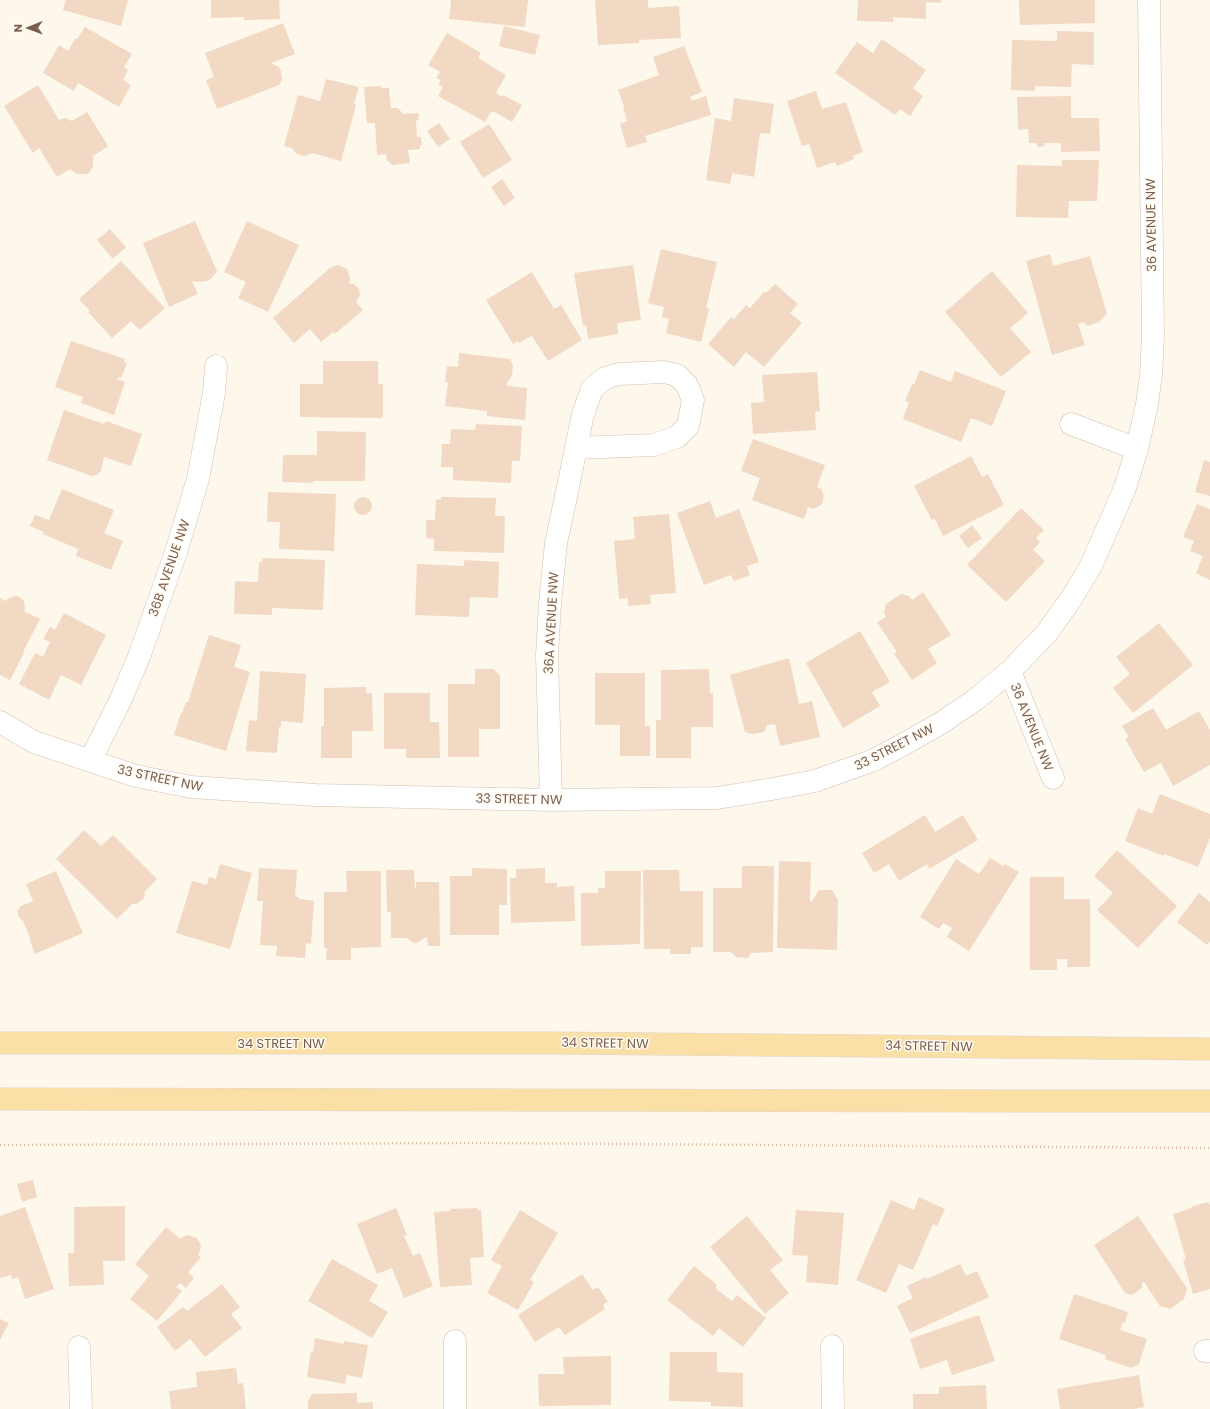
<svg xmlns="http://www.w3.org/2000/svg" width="1210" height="1409" font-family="Poppins,sans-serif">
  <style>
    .building { fill: #f2d9c4 }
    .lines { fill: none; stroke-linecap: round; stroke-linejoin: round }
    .minor-casing { stroke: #d0c0b0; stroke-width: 23 }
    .major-casing { stroke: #dcd5d1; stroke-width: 23 }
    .path { stroke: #d8bca6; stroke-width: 2.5; stroke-dasharray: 1 3; stroke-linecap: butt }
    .minor { stroke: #fff; stroke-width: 22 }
    .major { stroke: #fadfa6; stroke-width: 22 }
    .labels { text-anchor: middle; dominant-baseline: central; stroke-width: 3; stroke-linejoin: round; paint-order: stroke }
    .street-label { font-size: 13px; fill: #795f4e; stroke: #fffbf3 }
  </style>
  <rect width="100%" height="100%" fill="#fdf7ec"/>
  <path class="building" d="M 66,0 L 128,0 L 121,26 L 63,10 Z
    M 211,0 L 279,0 L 280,19 L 244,20 L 244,17 L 211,18 Z
    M 451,0 L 528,0 L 525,27 L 449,19 Z
    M 595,0 L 648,0 L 648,8 L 679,6 L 681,38 L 639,40 L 639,43 L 598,45 Z
    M 858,0 L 941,0 L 941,3 L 926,2 L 926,19 L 893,17 L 893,22 L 857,21 Z
    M 1019,0 L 1095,0 L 1095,23 L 1020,25 Z
    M 283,23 L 295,54 L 271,63 L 279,67 L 281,71 L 282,80 L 279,85 L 217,109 L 206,80 L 214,77 L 205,53 Z
    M 504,26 L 540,35 L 535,55 L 499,46 Z
    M 85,27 L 132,54 L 124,67 L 128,70 L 123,80 L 131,85 L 119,107 L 78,83 L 74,91 L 43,73 L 59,45 L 68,51 L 75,39 L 77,39 Z
    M 1057,31 L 1094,32 L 1094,65 L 1072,64 L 1071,87 L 1035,86 L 1035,91 L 1011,90 L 1012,40 L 1057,41 Z
    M 447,33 L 481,53 L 478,58 L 506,75 L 496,93 L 502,97 L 503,95 L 522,105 L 512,122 L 493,111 L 492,113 L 491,112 L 485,122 L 438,96 L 443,87 L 438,84 L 441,80 L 436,78 L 440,72 L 428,65 Z
    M 882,39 L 926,70 L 913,88 L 923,96 L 910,116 L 900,109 L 895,115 L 835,73 L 857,42 L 873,53 Z
    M 684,46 L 702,92 L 690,97 L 692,101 L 706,96 L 711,115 L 645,136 L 647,142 L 627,148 L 620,124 L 627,121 L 623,107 L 624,106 L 618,90 L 659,75 L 653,57 Z
    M 326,79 L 359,87 L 354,104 L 356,105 L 341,161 L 312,153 L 308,155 L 302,156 L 296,153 L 292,148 L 284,146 L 298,95 L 320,101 Z
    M 38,85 L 59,120 L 65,118 L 72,121 L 87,112 L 108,146 L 93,156 L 93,166 L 90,172 L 86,174 L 77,174 L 70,169 L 57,177 L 39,148 L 33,153 L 4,106 Z
    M 381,86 L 381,88 L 389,88 L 391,108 L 398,108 L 403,114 L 418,113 L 419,120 L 416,120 L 417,137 L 421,137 L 422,145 L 420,145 L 420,149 L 408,150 L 410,163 L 392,165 L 387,160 L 386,154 L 377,155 L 375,123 L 367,123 L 364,87 Z
    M 816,91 L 822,109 L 846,102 L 863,152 L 853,156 L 854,159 L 837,166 L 835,162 L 817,168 L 809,144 L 802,146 L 787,101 Z
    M 1071,96 L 1071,118 L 1099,118 L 1100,151 L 1061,152 L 1061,143 L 1044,143 L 1045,146 L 1037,147 L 1037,143 L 1029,143 L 1028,129 L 1018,130 L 1017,97 Z
    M 734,98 L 774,104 L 770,134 L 760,133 L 754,177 L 732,173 L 730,184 L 706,180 L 715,118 L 731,121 Z
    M 439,123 L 450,139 L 438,147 L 427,131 Z
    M 489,124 L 512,160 L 483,178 L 460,142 Z
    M 1062,160 L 1099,160 L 1097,201 L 1069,201 L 1068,218 L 1016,217 L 1017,165 L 1062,166 Z
    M 502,179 L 515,198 L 504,206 L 491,187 Z
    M 195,221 L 217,271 L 212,278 L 207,281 L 198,282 L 192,281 L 198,294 L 169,307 L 143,243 Z
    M 247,221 L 299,245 L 268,312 L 238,298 L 246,282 L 224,272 Z
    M 110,229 L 126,247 L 113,259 L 97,240 Z
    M 661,249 L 717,262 L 706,308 L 709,309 L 701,342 L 666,333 L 669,319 L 662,317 L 664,307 L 648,303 Z
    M 1050,254 L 1053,266 L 1090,256 L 1107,314 L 1099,322 L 1088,326 L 1083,322 L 1078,324 L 1085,345 L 1052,355 L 1026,261 Z
    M 121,261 L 165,308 L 140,330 L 131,321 L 112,338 L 88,312 L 90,311 L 79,299 Z
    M 338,265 L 347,269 L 350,277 L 349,284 L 354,284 L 359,289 L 360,295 L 356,302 L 363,310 L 335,334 L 333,332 L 321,342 L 310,329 L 294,343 L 273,318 L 330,268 Z
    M 633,265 L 641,320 L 617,323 L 618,334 L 588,339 L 586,325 L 583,326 L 574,273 Z
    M 992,271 L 1028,313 L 1010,328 L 1031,352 L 1001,377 L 945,312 Z
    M 532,272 L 554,309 L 561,305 L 582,340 L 548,361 L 532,336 L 519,343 L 518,341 L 513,344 L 486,300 Z
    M 775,284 L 798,304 L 790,313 L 802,323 L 764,367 L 746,352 L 734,367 L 708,344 L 731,317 L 734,319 L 746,305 L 750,308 L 764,292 L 766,293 Z
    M 71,341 L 125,359 L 124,362 L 127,363 L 121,378 L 118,377 L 117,379 L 125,382 L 114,415 L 81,403 L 83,397 L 55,387 Z
    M 459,353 L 510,359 L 513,365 L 512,376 L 507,382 L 507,386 L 527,388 L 525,420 L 487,416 L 487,411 L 445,406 L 448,382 L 445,382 L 447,366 L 458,367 Z
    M 323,361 L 378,361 L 378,384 L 383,384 L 383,418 L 300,417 L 300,384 L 323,384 Z
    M 920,370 L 951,382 L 955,371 L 1006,391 L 992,426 L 971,418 L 961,442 L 903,419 L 909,402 L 905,401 L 912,384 L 914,385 Z
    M 817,372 L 820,411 L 815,412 L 816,430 L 753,434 L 751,403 L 764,402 L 762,375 Z
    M 64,410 L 104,424 L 106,421 L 142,434 L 131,466 L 104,457 L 101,471 L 97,475 L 92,476 L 47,460 Z
    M 476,424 L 522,426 L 520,461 L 512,461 L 511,483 L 453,480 L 453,467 L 441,467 L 442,444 L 450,444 L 451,429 L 475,430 Z
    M 317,431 L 366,432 L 365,481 L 313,481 L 313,483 L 282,482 L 283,455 L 317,455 Z
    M 753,439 L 825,465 L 817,487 L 821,489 L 824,496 L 822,504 L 814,509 L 808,507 L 804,519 L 752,500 L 760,478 L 741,471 Z
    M 971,456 L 982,477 L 988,474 L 1004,505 L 943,536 L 935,519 L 932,520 L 914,486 Z
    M 1204,460 L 1210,462 L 1210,496 L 1195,492 Z
    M 62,489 L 114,510 L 104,533 L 123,541 L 111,570 L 76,556 L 78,549 L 43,534 L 44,532 L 30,526 L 35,515 L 49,520 Z
    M 268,492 L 336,494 L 334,551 L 279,549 L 280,522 L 267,522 Z
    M354 506a9 9 0 1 1 18 0a9 9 0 1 1-18 0Z
    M 441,497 L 496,498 L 495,516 L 505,516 L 504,553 L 434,551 L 434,539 L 426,538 L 426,520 L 435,520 L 436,499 L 441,500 Z
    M 710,501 L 716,518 L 739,509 L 759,562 L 747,566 L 750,575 L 734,581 L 731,575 L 704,585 L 677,513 Z
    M 1197,504 L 1210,509 L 1210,580 L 1196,573 L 1203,556 L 1190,551 L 1194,541 L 1183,537 Z
    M 1021,508 L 1044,530 L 1036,538 L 1040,542 L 1033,550 L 1045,561 L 1006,602 L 967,565 Z
    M 669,514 L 676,593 L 650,595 L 651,604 L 628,606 L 628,598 L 619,599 L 614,541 L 635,539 L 633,517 Z
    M 972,525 L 982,538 L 968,548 L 959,536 Z
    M 263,558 L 325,560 L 323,610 L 272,608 L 272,615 L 234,614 L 235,581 L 258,582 L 259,562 L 262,562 Z
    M 464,560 L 499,562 L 498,598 L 470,597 L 469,617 L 415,615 L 417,564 L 464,566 Z
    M 923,592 L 951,635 L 928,649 L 937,663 L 912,680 L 894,654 L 897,652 L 877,622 L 886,617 L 884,612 L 886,604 L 901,594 L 909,596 L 912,600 Z
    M 14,596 L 18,596 L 24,601 L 25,608 L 24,611 L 40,619 L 23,652 L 24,653 L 10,680 L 0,675 L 0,598 L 6,601 L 8,599 Z
    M 64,613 L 106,635 L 81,685 L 61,675 L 49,700 L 19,684 L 35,653 L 43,657 L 50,642 L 43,639 L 50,627 L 55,630 Z
    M 1159,623 L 1193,665 L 1133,713 L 1113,688 L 1130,674 L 1116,657 Z
    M 860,631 L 890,682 L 872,692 L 880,706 L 843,728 L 806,663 Z
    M 209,635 L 241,645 L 234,667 L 250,672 L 226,751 L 174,735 L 181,713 L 182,713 L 186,702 L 188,702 Z
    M 789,658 L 799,704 L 812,701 L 820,737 L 780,746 L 775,724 L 767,725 L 764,732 L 752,734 L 745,732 L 730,675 Z
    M 475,669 L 494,669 L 500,676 L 500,729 L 479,729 L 479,757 L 448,757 L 448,684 L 475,684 Z
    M 709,669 L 710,693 L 713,693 L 713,727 L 691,727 L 691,758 L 656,758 L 656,720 L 661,720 L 661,670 Z
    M 260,671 L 306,674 L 303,723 L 281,721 L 281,727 L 279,727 L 277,753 L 246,751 L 249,720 L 257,721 Z
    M 595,673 L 645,673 L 645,726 L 650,726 L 650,756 L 620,756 L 620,725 L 595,725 Z
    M 366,687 L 366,693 L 372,693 L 373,731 L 352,731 L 352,758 L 321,758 L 321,726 L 324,726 L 324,688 Z
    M 384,693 L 430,693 L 430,722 L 439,722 L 440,758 L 406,758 L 406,749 L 384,749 Z
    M 1153,708 L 1166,730 L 1199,711 L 1210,730 L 1210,765 L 1173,786 L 1161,763 L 1144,772 L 1125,739 L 1129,737 L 1122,726 Z
    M 1160,794 L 1210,814 L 1210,838 L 1198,867 L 1165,854 L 1164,856 L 1125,841 L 1138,808 L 1152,814 Z
    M 925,815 L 935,832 L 963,815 L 978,840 L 929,869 L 927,864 L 899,881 L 889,864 L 874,873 L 862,853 Z
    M 84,830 L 101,846 L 113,835 L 157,879 L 145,891 L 144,898 L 141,901 L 136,904 L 132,904 L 117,919 L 56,859 Z
    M 1117,850 L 1177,906 L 1138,948 L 1097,910 L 1113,893 L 1094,876 Z
    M 990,858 L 1003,866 L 1004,864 L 1019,872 L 969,951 L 947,937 L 952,928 L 943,923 L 939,929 L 920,917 L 956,859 L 979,874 Z
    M 779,861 L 811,862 L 810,901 L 812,901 L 819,890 L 832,890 L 838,900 L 837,950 L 777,948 Z
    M 220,864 L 252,873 L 230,949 L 176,933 L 192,881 L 207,885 L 209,877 L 216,879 Z
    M 742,866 L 774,866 L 773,952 L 751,953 L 748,958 L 736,957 L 731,952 L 713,952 L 713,888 L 742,888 Z
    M 259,868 L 297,870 L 295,897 L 299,897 L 299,899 L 314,901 L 311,944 L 306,943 L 305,958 L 276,956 L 277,946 L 260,945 L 263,901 L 257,901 Z
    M 472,868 L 507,869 L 507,905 L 499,905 L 499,935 L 450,935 L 450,876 L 472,876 Z
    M 545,868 L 545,883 L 557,883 L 557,887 L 574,886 L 575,921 L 511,923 L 510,878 L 516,878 L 516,869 Z
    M 386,870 L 414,870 L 415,889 L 416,889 L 416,882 L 439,882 L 440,946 L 428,946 L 427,938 L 424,938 L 420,941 L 415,943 L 412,942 L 407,938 L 391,938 L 391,912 L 387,912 Z
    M 643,870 L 679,870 L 680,891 L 703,891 L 703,947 L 691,947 L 691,954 L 670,954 L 670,949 L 644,949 Z
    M 56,871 L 83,933 L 35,954 L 30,941 L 31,940 L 23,921 L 19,917 L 17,911 L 21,906 L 33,901 L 26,884 Z
    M 346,871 L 381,871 L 381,947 L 351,948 L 351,960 L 326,960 L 327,948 L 324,948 L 324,892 L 347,892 Z
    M 605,871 L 641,871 L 640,944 L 581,946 L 581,893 L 598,893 L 598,888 L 605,888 Z
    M 1030,877 L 1064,877 L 1064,899 L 1090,899 L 1090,967 L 1067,967 L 1068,959 L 1057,959 L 1057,970 L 1030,970 Z
    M 1199,893 L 1210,902 L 1210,941 L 1207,945 L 1177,922 Z
    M 33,1180 L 37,1197 L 22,1202 L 17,1184 Z
    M 919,1197 L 945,1209 L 937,1226 L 933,1224 L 913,1270 L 899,1264 L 886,1293 L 856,1280 L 891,1200 L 914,1210 Z
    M 1208,1202 L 1210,1206 L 1210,1289 L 1193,1294 L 1183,1260 L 1186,1259 L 1173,1214 L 1192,1208 L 1191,1207 Z
    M 125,1206 L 125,1261 L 103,1261 L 104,1285 L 69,1286 L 68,1253 L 74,1253 L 74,1207 Z
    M 25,1207 L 54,1289 L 25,1299 L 18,1277 L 12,1279 L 11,1275 L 0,1278 L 0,1216 Z
    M 396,1208 L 407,1235 L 404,1236 L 413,1256 L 420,1253 L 433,1286 L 404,1298 L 392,1268 L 377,1274 L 357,1224 Z
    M 477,1208 L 477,1210 L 481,1210 L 484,1257 L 470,1258 L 472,1285 L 440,1287 L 434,1212 L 450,1211 L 450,1209 Z
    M 520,1210 L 558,1233 L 530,1280 L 534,1282 L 518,1310 L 487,1293 L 502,1266 L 491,1260 Z
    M 796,1210 L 844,1213 L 838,1285 L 806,1282 L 808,1256 L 792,1255 Z
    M 747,1216 L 783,1260 L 770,1270 L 789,1293 L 765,1314 L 710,1247 Z
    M 1138,1216 L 1187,1288 L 1184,1299 L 1170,1309 L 1160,1306 L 1144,1282 L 1141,1284 L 1143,1287 L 1132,1295 L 1125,1293 L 1094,1245 Z
    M 166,1227 L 180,1239 L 187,1235 L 197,1238 L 201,1245 L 200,1251 L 198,1255 L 201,1257 L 188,1272 L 194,1278 L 186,1288 L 180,1283 L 176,1287 L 182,1291 L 157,1321 L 130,1299 L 149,1276 L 135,1264 Z
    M 332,1259 L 378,1285 L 369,1301 L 388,1312 L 372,1338 L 308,1301 Z
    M 960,1264 L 966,1276 L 977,1271 L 989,1297 L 910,1333 L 897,1306 L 913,1298 L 907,1286 L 926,1277 L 927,1279 Z
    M 694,1266 L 717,1285 L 715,1288 L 732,1301 L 737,1295 L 766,1318 L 743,1347 L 719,1328 L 713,1336 L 667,1300 Z
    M 582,1274 L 593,1290 L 598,1287 L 608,1302 L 603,1305 L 605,1309 L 565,1335 L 559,1327 L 535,1342 L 518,1315 Z
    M 222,1284 L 240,1307 L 231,1314 L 242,1328 L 205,1357 L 190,1339 L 175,1351 L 157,1327 L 183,1307 L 187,1311 Z
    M 1074,1294 L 1128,1312 L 1125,1323 L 1123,1322 L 1120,1330 L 1147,1339 L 1139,1364 L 1131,1368 L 1105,1359 L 1106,1355 L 1059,1339 Z
    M 979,1315 L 995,1361 L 952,1375 L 947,1360 L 920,1369 L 910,1339 Z
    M 0,1319 L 9,1323 L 0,1340 Z
    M 315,1338 L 344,1344 L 344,1341 L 368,1345 L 362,1378 L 347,1375 L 345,1384 L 307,1377 L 311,1351 L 313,1352 Z
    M 670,1352 L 717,1352 L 717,1372 L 743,1373 L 743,1407 L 711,1406 L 711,1402 L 669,1401 Z
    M 611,1356 L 611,1405 L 539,1406 L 538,1374 L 564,1374 L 563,1357 Z
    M 236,1368 L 238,1384 L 243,1383 L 246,1409 L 171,1409 L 169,1391 L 197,1387 L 196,1372 Z
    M 1139,1375 L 1144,1407 L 1134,1409 L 1060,1409 L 1057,1389 Z
    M 986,1385 L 987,1409 L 913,1409 L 913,1394 L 939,1394 L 939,1387 Z
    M 357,1393 L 357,1403 L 373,1402 L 373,1409 L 308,1409 L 308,1401 L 312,1394 Z"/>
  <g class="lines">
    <defs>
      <path id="minor" d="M 1071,424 L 1137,449
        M 1010,671 L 1053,778
        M 0,722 L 34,742 L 136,776 L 191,787 L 316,795 L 551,800 L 717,798 L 778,788 L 815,781 L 843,771 L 874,760 L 906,743 L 941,723 L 975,700 L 1010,671 L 1046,634 L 1071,599 L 1091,566 L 1125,488 L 1137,449 L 1147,404 L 1151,375 L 1153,336 L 1149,0
        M 90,761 L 121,699 L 140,654 L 176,552 L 198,479 L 214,393 L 216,366
        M 551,800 L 547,655 L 550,603 L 556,543 L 568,487 L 583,414 L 592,389 L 605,378 L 619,374 L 664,372 L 677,375 L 687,385 L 693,400 L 688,426 L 677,437 L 654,445 L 576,448
        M 455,1341 L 455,1409
        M 832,1346 L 833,1409
        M 79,1347 L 81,1409
        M 1205,1351 L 1210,1351"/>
      <path id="major" d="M 0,1043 L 552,1043 L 1210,1049
        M 0,1099 L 1044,1101 L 1210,1101"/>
    </defs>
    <use href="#minor" class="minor-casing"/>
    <use href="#major" class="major-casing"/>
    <path class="path" d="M 0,1145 L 479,1143 L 1210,1148"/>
    <use href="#minor" class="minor"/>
    <use href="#major" class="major"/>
  </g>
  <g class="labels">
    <g class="street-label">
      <text transform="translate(1151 225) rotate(-91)">36 AVENUE NW</text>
      <text transform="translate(169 568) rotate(-71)">36B AVENUE NW</text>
      <text transform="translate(551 623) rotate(-87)">36A AVENUE NW</text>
      <text transform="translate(1032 727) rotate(68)">36 AVENUE NW</text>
      <text transform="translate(894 747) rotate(-27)">33 STREET NW</text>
      <text transform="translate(160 778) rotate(12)">33 STREET NW</text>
      <text transform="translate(519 799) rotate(1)">33 STREET NW</text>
      <text x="281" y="1043">34 STREET NW</text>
      <text transform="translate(605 1043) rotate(1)">34 STREET NW</text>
      <text transform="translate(929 1046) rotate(1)">34 STREET NW</text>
    </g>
  </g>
  <g transform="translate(28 28) rotate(269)" stroke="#fffbf3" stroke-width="3" paint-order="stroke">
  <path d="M0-3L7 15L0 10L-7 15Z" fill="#795f4e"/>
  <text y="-6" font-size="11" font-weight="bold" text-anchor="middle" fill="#795f4e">N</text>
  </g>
</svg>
